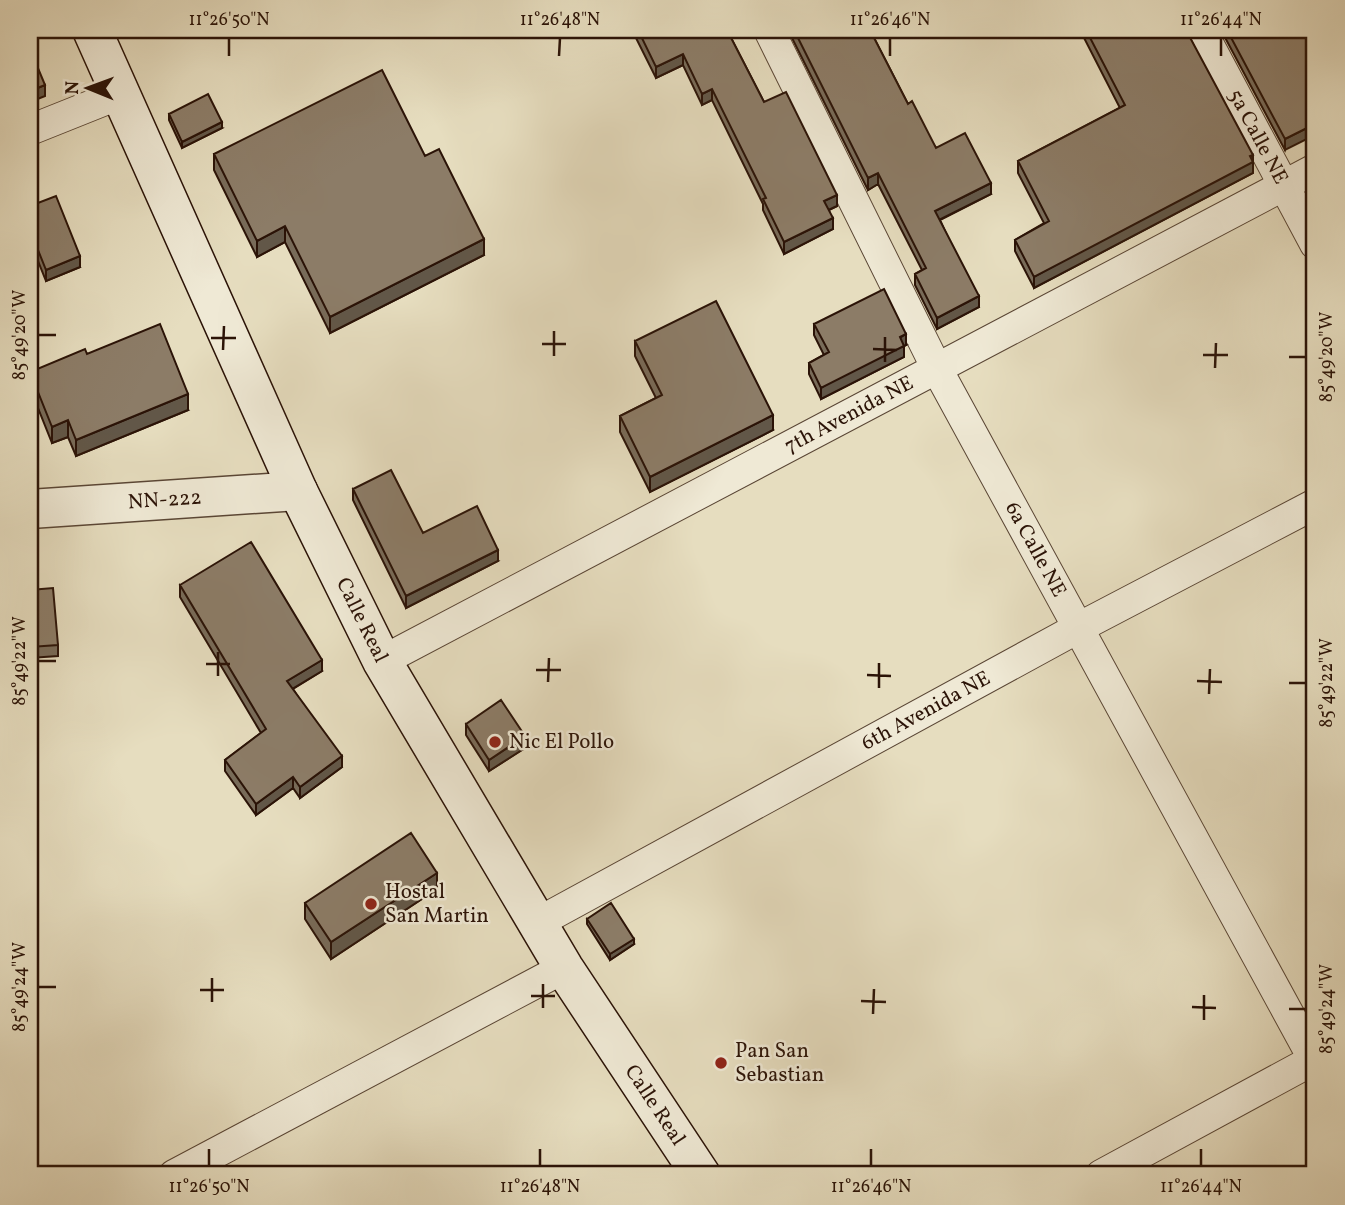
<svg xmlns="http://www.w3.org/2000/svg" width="1345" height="1205" font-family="Vollkorn,serif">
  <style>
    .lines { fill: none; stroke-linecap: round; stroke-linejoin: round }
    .minor-casing { stroke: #5a4635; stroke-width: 32 }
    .tertiary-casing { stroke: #5a4635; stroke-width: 41 }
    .secondary-casing { stroke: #2b1307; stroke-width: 41 }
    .minor { stroke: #efe9d5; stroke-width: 30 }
    .tertiary { stroke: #efe9d5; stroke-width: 38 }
    .secondary { stroke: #efe9d5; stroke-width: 38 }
    .wall { fill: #786b59; stroke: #2b1307; stroke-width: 2 }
    .shaded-wall { fill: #625748; stroke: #2b1307; stroke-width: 2 }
    .building { fill: #8c7c67; stroke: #2b1307; stroke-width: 2 }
    .ticks { fill: none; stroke: #2b1307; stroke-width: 2.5 }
    .poi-dot { fill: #8f2418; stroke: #efe9d5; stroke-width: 2.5 }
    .labels { text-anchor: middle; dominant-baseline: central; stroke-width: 5; stroke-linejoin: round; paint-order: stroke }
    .street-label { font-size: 21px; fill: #2b1307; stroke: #efe9d5 }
    .poi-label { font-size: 21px; fill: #2b1307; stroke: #efe9d5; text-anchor: start }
    .neatline { fill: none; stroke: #2b1307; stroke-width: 2.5 }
    .ticks-label { font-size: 18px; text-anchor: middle; fill: #2b1307 }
  </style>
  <rect width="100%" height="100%" fill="#e6ddbf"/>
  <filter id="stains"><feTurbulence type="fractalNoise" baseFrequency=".00286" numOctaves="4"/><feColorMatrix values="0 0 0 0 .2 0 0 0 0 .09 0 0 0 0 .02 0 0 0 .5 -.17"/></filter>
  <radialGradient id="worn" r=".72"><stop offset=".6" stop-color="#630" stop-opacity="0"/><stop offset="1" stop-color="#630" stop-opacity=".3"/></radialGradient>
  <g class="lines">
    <defs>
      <g id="minor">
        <path id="s1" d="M 769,30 L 937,369 L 1315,1062"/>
        <path id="s2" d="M 1201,30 L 1315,244"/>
        <path d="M 30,130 L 120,94"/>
        <path id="s3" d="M 382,661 L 1315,169"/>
        <path id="s4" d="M 537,923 L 1078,628 L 1315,504"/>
        <path d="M 174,1175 L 564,968"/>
        <path d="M 1101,1175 L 1315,1059"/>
      </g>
      <g id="tertiary">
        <path id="s5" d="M 30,509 L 298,491"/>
      </g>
      <g id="secondary">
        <path id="s6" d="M 92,30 L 298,491 L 382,661 L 564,968 L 701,1175"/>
      </g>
    </defs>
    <use href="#minor" class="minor-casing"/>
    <use href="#tertiary" class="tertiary-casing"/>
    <use href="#secondary" class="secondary-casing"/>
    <use href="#minor" class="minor"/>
    <use href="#tertiary" class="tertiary"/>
    <use href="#secondary" class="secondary"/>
  </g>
  <path class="wall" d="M 632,30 L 727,30 L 764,102 L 837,206 L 829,210 L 833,229 L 784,254 L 763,210 L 763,204 L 712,100 L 702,105 L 683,65 L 656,78 Z
    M 788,30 L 870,30 L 908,104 L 936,148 L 991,194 L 940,220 L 979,307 L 937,329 L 915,285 L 915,274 L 922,270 L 878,184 L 868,190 Z
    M 1080,30 L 1186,30 L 1253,166 L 1253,173 L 1034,288 L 1015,251 L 1015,240 L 1044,223 L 1018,173 L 1018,161 L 1120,108 Z
    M 1221,30 L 1315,30 L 1285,150 Z
    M 169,114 L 222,128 L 182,148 L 169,120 Z
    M 214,154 L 425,156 L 484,255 L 330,333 L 285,242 L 257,257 L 214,170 Z
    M 30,206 L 80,267 L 46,281 L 30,241 Z
    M 814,324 L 906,345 L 904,346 L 904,357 L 821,399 L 809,374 L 809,363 L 824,355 L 814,335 Z
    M 635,341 L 773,430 L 650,492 L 620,432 L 620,416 L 656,398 L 635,356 Z
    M 87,354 L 188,410 L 76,456 L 68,437 L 52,443 L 30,388 L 30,372 Z
    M 353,489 L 423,533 L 498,561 L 406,608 L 353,500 Z
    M 180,585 L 322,671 L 293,689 L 342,767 L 300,798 L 293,788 L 256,815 L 225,771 L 225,760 L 261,733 L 180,597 Z
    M 30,590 L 58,645 L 58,656 L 30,658 Z
    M 30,672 L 34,725 L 34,736 L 30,736 Z
    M 466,724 L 525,748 L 489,771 L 466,735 Z
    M 437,889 L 331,959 L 305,919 L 305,903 Z
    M 587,919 L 634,944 L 610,960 L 587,924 Z"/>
  <path class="shaded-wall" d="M 1060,30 L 1070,30 L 1060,35 Z
    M 683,54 L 683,65 L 656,78 L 656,67 Z
    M 45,85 L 45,96 L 30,102 L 30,91 Z
    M 712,89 L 712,100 L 702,105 L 702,94 Z
    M 222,122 L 222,128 L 182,148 L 182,142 Z
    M 1315,124 L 1315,135 L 1285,150 L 1285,139 Z
    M 1253,155 L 1253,173 L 1034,288 L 1034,277 Z
    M 878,173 L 878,184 L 868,190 L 868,178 Z
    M 991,183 L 991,194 L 935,222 L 935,211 Z
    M 837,195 L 837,206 L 824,212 L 824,201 Z
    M 833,218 L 833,229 L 784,254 L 784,242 Z
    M 285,226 L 285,242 L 257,257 L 257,241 Z
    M 484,239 L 484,255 L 330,333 L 330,317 Z
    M 80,256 L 80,267 L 46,281 L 46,270 Z
    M 979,296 L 979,307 L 937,329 L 937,318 Z
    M 906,334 L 906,345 L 902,347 L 904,346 L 904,357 L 821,399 L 821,388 Z
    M 188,394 L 188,410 L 76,456 L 76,440 Z
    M 773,415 L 773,430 L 650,492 L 650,477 Z
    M 68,420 L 68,437 L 52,443 L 52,427 Z
    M 498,550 L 498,561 L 406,608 L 406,596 Z
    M 322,660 L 322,671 L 287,692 L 287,681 Z
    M 525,736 L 525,748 L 489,771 L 489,760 Z
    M 342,756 L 342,767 L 300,798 L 300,787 Z
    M 293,777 L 293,788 L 256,815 L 256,804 Z
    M 437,873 L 437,889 L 331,959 L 331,942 Z
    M 634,939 L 634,944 L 610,960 L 610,954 Z"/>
  <path class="building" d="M 638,30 L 727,30 L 764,102 L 786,92 L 837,195 L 824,201 L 833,218 L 784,242 L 763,199 L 766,198 L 712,89 L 702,94 L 683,54 L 656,67 Z
    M 794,30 L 870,30 L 908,104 L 912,101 L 936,148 L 965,133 L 991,183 L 935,211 L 979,296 L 937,318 L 915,274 L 926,268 L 878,173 L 868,178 Z
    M 1086,30 L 1186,30 L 1253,155 L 1250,156 L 1253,162 L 1034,277 L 1015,240 L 1049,221 L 1018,161 L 1125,105 Z
    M 1227,30 L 1315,30 L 1315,124 L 1285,139 Z
    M 30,49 L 45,85 L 30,91 Z
    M 382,70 L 425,156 L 439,149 L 484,239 L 330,317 L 285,226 L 257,241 L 214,154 Z
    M 208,94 L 222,122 L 182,142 L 169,114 Z
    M 56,196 L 80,256 L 46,270 L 30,230 L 30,206 Z
    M 884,289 L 906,334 L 900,337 L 904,346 L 821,388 L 809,363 L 829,352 L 814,324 Z
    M 716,301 L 773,415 L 650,477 L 620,416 L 662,395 L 635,341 Z
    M 160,324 L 188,394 L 76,440 L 68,420 L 52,427 L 30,372 L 85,349 L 87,354 Z
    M 391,470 L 423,533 L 477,506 L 498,550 L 406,596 L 353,489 Z
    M 251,542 L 322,660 L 287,681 L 342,756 L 300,787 L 293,777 L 256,804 L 225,760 L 266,729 L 180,585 Z
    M 53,588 L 58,645 L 30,647 L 30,590 Z
    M 30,672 L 34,725 L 30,725 Z
    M 501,700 L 525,736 L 489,760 L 466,724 Z
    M 411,833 L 437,873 L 331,942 L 305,903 Z
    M 611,903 L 634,939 L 610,954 L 587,919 Z"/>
  <path class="ticks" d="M 229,56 L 229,38M 559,56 L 560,38M 890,56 L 890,38M 1221,56 L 1221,38M 38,335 L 56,335M 211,338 L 236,338M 542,344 L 566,344M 873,349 L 897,350M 223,350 L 224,326M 1203,355 L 1228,355M 554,356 L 554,331M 1289,357 L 1306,357M 885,362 L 885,337M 1215,368 L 1216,343M 38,661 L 56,661M 206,664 L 230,664M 536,670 L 561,670M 867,675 L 891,676M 218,676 L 218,652M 1197,681 L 1222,682M 548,682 L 549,658M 1289,683 L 1306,683M 879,688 L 879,663M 1209,694 L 1210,669M 38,987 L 56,987M 200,990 L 224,990M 531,996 L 555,996M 861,1001 L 886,1002M 212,1002 L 212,978M 1192,1007 L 1216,1008M 543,1008 L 543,984M 1289,1009 L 1306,1009M 873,1014 L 874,989M 1204,1020 L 1204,995M 209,1166 L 209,1149M 540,1166 L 540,1149M 871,1166 L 871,1149M 1201,1166 L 1201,1149"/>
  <g class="poi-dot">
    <circle cx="495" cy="742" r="7"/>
    <circle cx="371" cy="904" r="7"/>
    <circle cx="721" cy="1063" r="7"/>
  </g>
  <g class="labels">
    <g class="street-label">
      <text stroke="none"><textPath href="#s2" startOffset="121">5a Calle NE</textPath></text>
      <text stroke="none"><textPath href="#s3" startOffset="528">7th Avenida NE</textPath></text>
      <text stroke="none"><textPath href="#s5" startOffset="135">NN-222</textPath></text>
      <text stroke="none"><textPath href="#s1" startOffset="584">6a Calle NE</textPath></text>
      <text stroke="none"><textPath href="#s6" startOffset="649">Calle Real</textPath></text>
      <text stroke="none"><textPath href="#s4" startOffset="443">6th Avenida NE</textPath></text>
      <text stroke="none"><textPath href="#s6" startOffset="1216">Calle Real</textPath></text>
    </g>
    <g class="poi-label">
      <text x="509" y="742">Nic El Pollo</text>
      <text x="385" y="892">Hostal<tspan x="385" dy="24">San Martin</tspan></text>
      <text x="735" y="1051">Pan San<tspan x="735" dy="24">Sebastian</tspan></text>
    </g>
  </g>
  <rect width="1345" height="1205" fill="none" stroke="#e6ddbf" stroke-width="77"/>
  <g transform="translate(88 88) rotate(271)" stroke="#efe9d5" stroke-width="5" paint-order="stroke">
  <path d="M0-5L12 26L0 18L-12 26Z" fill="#2b1307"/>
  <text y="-10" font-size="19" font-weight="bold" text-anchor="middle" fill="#2b1307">N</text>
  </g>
  <rect x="38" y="38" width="1268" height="1128" class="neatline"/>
  <g class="ticks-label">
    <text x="229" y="25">11°26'50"N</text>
    <text x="560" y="25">11°26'48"N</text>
    <text x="890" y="25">11°26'46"N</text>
    <text x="1221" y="25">11°26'44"N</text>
    <text transform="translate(19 335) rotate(-90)" y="6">85°49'20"W</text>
    <text transform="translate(1326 357) rotate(-90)" y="6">85°49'20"W</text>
    <text transform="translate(19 661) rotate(-90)" y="6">85°49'22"W</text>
    <text transform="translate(1326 683) rotate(-90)" y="6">85°49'22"W</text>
    <text transform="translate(19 987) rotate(-90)" y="6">85°49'24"W</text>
    <text transform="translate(1326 1009) rotate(-90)" y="6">85°49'24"W</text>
    <text x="209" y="1192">11°26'50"N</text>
    <text x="540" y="1192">11°26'48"N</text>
    <text x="871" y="1192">11°26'46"N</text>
    <text x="1201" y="1192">11°26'44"N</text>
  </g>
  <rect width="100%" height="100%" filter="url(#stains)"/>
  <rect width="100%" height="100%" fill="url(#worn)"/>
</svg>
